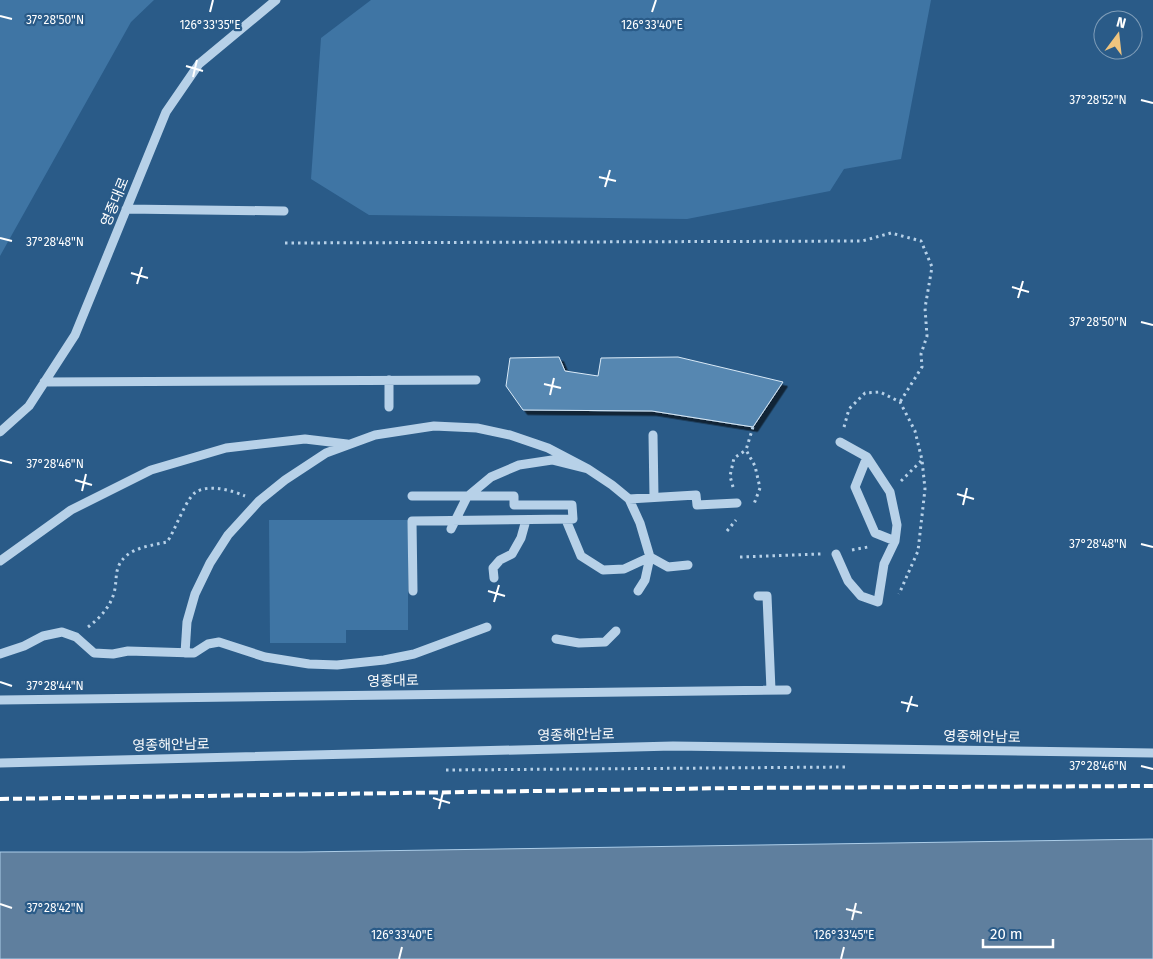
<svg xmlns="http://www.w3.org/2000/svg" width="1153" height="959" font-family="'Fira Sans','Noto Sans KR',sans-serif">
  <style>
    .green { fill: #3f75a4 }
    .water { fill: #5f7f9e; stroke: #accde8 }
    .building { fill: #5687b1; stroke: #daeaf7; filter: url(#shadow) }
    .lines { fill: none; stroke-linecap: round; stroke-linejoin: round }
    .path { stroke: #b7d1e8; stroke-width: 3; stroke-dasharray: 2.5 4; stroke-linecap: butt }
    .minor { stroke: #b7d1e8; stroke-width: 9 }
    .rail { stroke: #fff; stroke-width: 4; stroke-dasharray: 9 4; stroke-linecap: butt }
    .ticks { fill: none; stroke: #fff; stroke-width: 2 }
    .labels { text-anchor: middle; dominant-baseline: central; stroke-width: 4.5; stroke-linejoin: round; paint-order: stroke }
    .street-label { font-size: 14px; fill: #fff; stroke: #2a5b88 }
    .ticks-label { font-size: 12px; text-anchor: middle; fill: #fff; stroke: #2a5b88; stroke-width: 4.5; stroke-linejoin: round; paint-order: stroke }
  </style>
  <defs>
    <filter id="shadow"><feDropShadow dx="4.5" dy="4.5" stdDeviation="0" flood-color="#0009"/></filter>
  </defs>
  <rect width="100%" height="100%" fill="#2a5b88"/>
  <path class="green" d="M 0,0 L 154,0 L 131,22 L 0,256 Z
    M 371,0 L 931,0 L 901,159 L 844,169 L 830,191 L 687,219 L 369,215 L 311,179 L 321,38 Z
    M 269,520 L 408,520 L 408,630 L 346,630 L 346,643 L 270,643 Z"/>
  <path class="water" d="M 1153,839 L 1153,959 L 0,959 L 0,852 L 302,852 Z"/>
  <path class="building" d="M 559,357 L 565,371 L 598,376 L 601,358 L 678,357 L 783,382 L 753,427 L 652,411 L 523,410 L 506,386 L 510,358 Z"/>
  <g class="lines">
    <path class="path" d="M 285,243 L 862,241 L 891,233 L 921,241 L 932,267 L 925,308 L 927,336 L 921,354 L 922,367 L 900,402
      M 753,427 L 746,450 L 755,466 L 760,488 L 754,504
      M 844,427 L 849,409 L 865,393 L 880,392 L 900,402 L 915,431 L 922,460 L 925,489 L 918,551 L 899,594
      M 901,481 L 921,461
      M 733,487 L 730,476 L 734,458 L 746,450
      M 727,531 L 736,520
      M 852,550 L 868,547
      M 740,557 L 821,554
      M 88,627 C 100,618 110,607 114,593 C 118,578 113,568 126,556 C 136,547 154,545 167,542 C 175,531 186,498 196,492 C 209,484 231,490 245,496
      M 446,770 L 847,767"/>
    <path class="minor" d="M 126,209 L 284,211
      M 389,380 L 389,407
      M 44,382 L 476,380
      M 0,432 L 29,406 L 75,335 L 166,112 L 199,64 L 276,0
      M 653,435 L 654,497
      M 867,457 L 855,487 L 875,533 L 895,541
      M 412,496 L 514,496 L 514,505 L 572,505 L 573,519 L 412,521 L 413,591
      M 629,499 L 696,495 L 697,505 L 737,503
      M 566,520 L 581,556 L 603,570 L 624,569 L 650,557 L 668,567 L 688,565
      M 451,529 L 467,497 L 491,477 L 519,465 L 552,460 L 588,469 L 612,485 L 629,499 L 640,523 L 650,557 L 645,580 L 638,591
      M 836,554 L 848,581 L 861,596 L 878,602 L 884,564 L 895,541 L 897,525 L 890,492 L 867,457 L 840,442
      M 0,561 L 71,510 L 151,470 L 226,448 L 305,439 L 347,444
      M 494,578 L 493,568 L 500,560 L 512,554 L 521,538 L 526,520
      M 758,596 L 767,596 L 771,690
      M 556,639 L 579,643 L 605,642 L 616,631
      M 185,653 L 187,622 L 195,594 L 210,563 L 228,535 L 259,501 L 285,480 L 326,453 L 375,435 L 434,426 L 477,428 L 510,435 L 548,448 L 588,469
      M 0,654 L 24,646 L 43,636 L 62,632 L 76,637 L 94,653 L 113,654 L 128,651 L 194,653 L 208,644 L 219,642 L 265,657 L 309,664 L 337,665 L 384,660 L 414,654 L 487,627
      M 0,700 L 787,690
      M 0,763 L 673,746 L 1153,753"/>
    <path class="rail" d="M 0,799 L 735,788 L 1153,786"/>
  </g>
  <path class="ticks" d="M 210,12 L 213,0M 652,12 L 656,0M 0,16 L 12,19M 186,66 L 203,71M 193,77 L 197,60M 1141,100 L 1153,103M 599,177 L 616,181M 605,187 L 610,170M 0,238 L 12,241M 131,273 L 148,278M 137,284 L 142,267M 1012,287 L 1029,292M 1018,298 L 1023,281M 1141,322 L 1153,325M 544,384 L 561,388M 550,395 L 554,378M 0,460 L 12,463M 75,480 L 92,485M 82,491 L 86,474M 957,494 L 974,499M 963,505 L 967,488M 1141,544 L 1153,547M 488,591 L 505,596M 494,602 L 499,585M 0,682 L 12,686M 901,702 L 918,706M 907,712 L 912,696M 1141,766 L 1153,769M 433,798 L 450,803M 439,809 L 443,792M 0,904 L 12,908M 846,909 L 862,913M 852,920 L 856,903M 399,959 L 402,947M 841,959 L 844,947"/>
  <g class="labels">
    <g class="street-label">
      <text transform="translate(115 202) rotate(-68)">영종대로</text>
      <text transform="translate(393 681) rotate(-1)">영종대로</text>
      <text transform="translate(576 735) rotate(-1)">영종해안남로</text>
      <text transform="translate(982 737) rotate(1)">영종해안남로</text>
      <text transform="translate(171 745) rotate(-1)">영종해안남로</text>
    </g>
  </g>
  <g class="ticks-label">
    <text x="55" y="24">37°28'50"N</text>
    <text x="210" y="29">126°33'35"E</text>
    <text x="652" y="29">126°33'40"E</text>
    <text x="1098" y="104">37°28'52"N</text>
    <text x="55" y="246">37°28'48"N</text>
    <text x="1098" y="326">37°28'50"N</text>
    <text x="55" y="468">37°28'46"N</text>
    <text x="1098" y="548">37°28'48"N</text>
    <text x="55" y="690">37°28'44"N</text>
    <text x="1098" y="770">37°28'46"N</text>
    <text x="55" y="912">37°28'42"N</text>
    <text x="402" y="939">126°33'40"E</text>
    <text x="844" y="939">126°33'45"E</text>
  </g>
  <g transform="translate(1118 35) rotate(15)"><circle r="24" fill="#2a5b88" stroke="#7f9db8"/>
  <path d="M0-4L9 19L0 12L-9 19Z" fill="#efc47e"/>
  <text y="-8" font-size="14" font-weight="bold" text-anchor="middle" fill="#ffffff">N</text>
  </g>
  <path d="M983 939v8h70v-8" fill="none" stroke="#ffffff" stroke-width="2.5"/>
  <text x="990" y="939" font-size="15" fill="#ffffff" stroke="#2a5b88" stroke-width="4" paint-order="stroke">20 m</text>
</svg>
